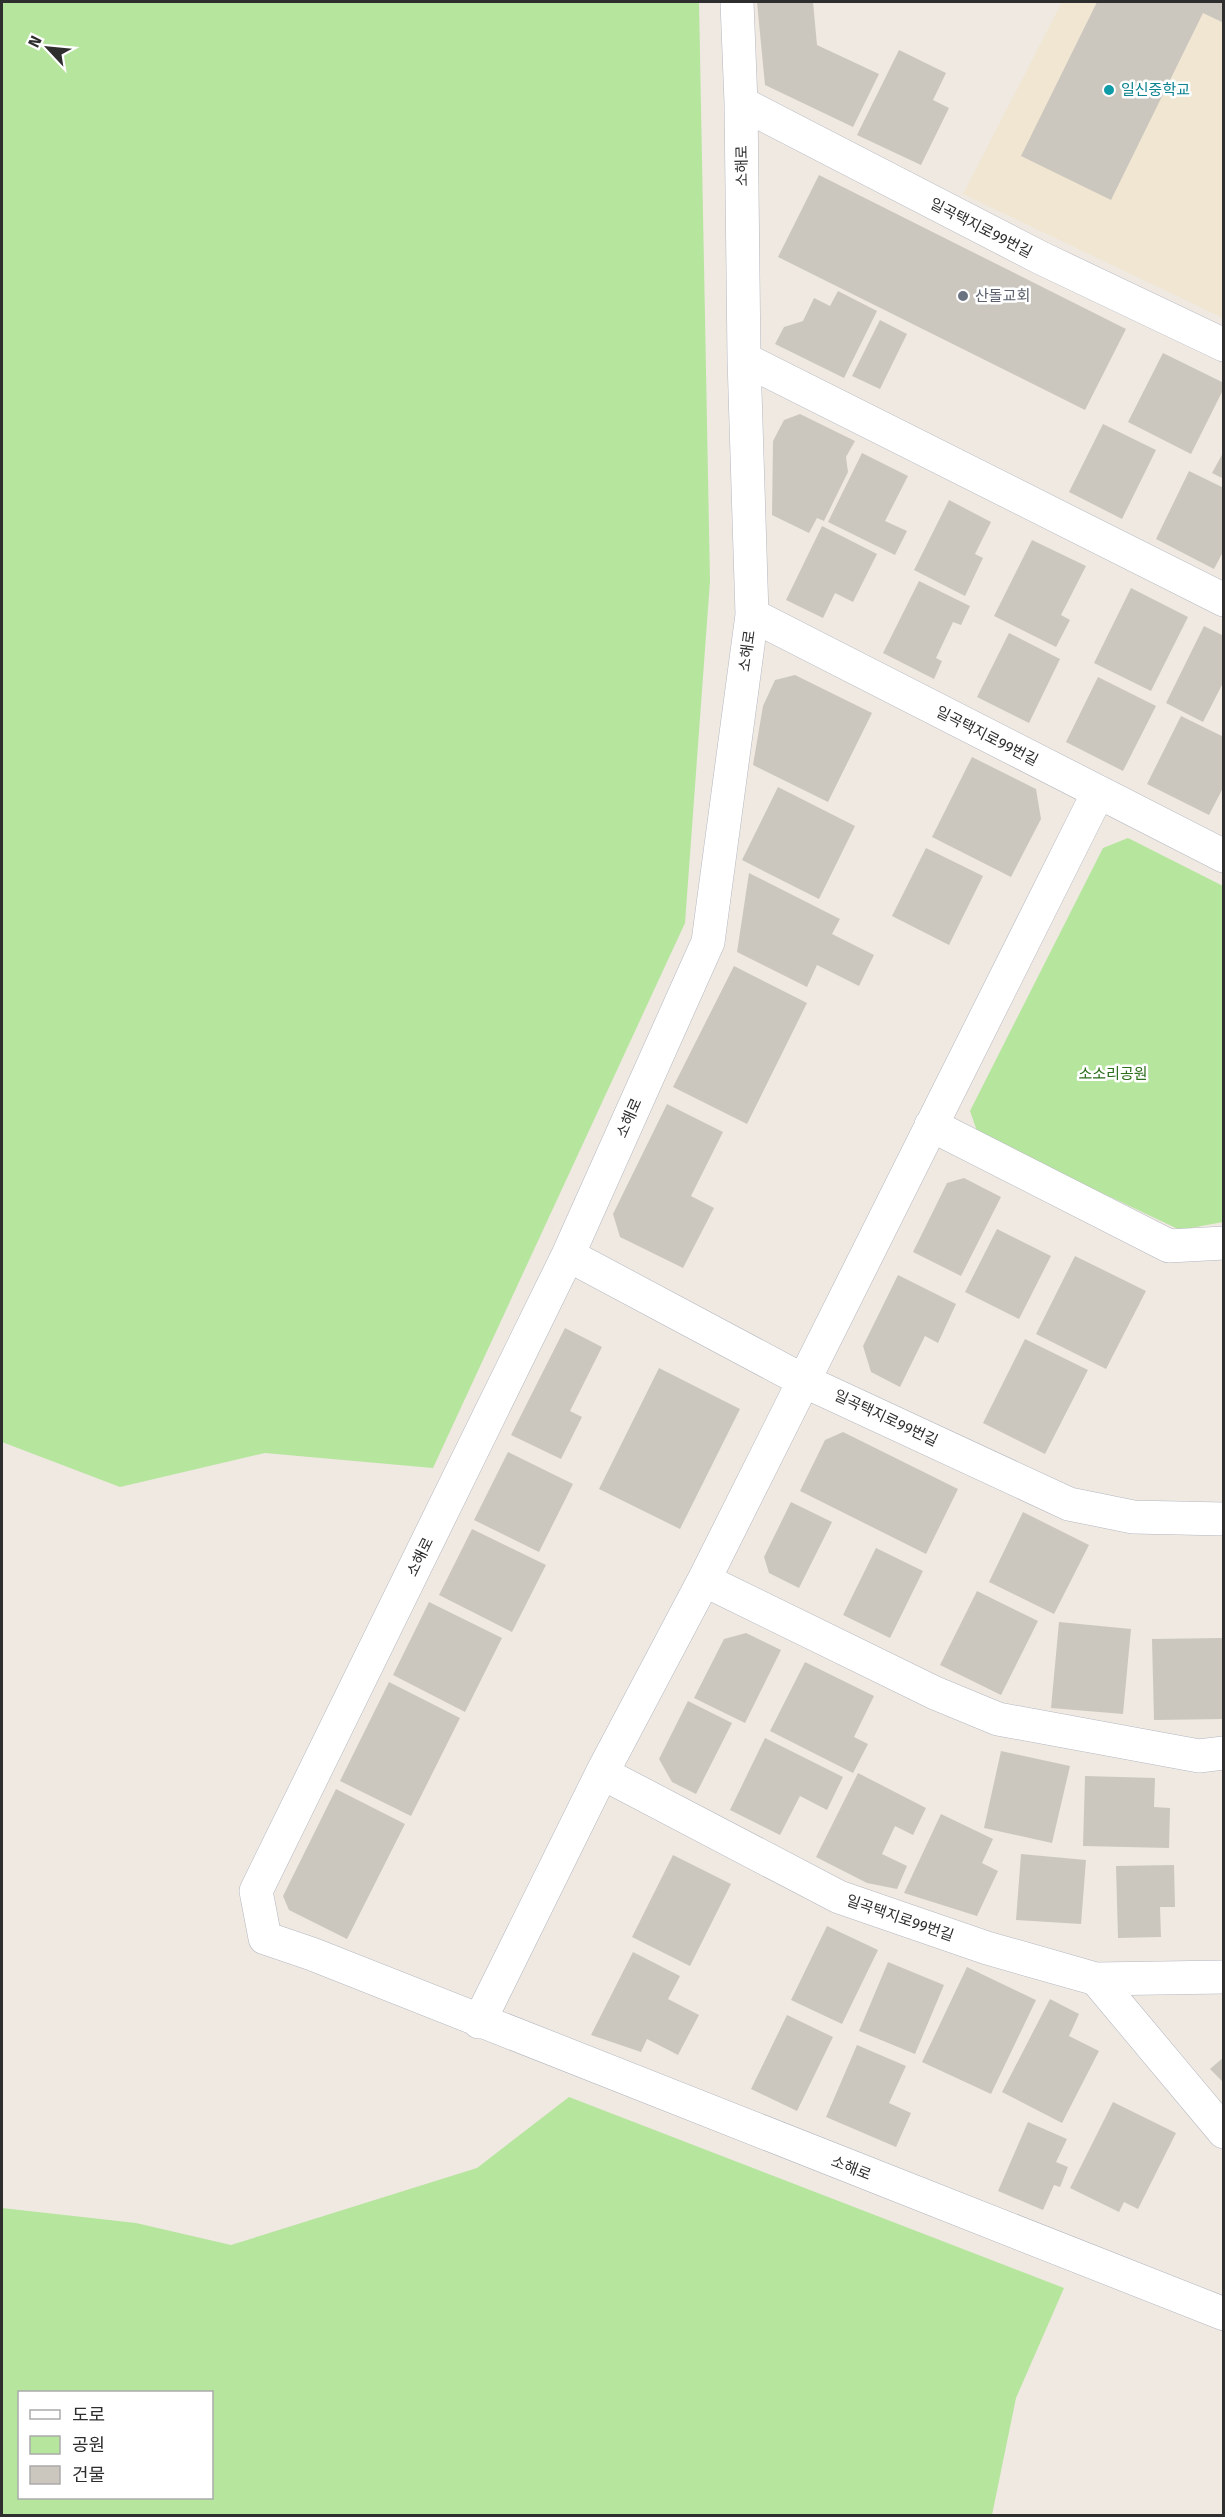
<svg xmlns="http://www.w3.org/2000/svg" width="1225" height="2517" font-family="'Fira Sans','Noto Sans KR',sans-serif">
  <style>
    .education { fill: #f0e6d1 }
    .green { fill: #b6e59e; fill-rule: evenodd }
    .building { fill: #cbc7bf }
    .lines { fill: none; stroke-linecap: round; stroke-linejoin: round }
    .minor-casing { stroke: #b4b7c1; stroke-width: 34 }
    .minor { stroke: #fff; stroke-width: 33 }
    .culture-dot { fill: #0f9aa8; stroke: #fff; stroke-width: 2 }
    .worship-dot { fill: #6b7280; stroke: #fff; stroke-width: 2 }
    .labels { text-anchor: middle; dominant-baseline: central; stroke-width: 5; stroke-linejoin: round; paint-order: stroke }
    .culture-label { font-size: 15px; fill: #0d838f; stroke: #fff; text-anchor: start }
    .street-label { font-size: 15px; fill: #2e2e2e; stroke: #fff }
    .worship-label { font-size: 15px; fill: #5b616d; stroke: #fff; text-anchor: start }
    .park-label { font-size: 15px; fill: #2c6e1b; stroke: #fff }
  </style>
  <rect width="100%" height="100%" fill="#efe9e1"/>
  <path class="education" d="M 1062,2 L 1223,2 L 1223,318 L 963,194 Z"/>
  <path class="green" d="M 2,2 L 699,2 L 710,581 L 685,923 L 433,1468 L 265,1453 L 120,1487 L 2,1442 Z
    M 1128,838 L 1223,886 L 1223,1222 L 1180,1230 L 978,1134 L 970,1111 L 1103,848 Z
    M 569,2097 L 1064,2288 L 1016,2398 L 992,2515 L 2,2515 L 2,2208 L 136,2223 L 231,2245 L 477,2168 ZM 20,2392 L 212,2392 L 212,2498 L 20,2498 Z"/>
  <path class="building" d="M 757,2 L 813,2 L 817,45 L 879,74 L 853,127 L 765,85 Z
    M 1097,2 L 1224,2 L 1224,23 L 1203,13 L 1111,200 L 1021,156 Z
    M 899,50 L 946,73 L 933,100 L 949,108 L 921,165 L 857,135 Z
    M 819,175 L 1126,329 L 1085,410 L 778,257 Z
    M 838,291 L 877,311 L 844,378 L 775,344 L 784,327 L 803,321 L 814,298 L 830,306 Z
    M 880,320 L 907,334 L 880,389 L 852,376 Z
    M 1163,353 L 1224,383 L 1224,388 L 1191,454 L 1128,422 Z
    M 800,414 L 855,441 L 846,457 L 848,472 L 824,521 L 817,518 L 809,533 L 772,515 L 773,441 L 784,420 Z
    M 1103,424 L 1156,450 L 1122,519 L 1069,492 Z
    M 1224,451 L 1224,479 L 1212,473 Z
    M 862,453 L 908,476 L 885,521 L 907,531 L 895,555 L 828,522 Z
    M 1189,471 L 1224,488 L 1224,550 L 1214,569 L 1156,539 Z
    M 949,500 L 991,522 L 975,554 L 983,558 L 965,596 L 914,570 Z
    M 822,526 L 877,554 L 853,602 L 835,593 L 823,618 L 786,600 Z
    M 1032,540 L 1086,566 L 1061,615 L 1070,620 L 1056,647 L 994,616 Z
    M 919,581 L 970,606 L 961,625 L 953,622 L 936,658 L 942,661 L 934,679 L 883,653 Z
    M 1131,588 L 1188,617 L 1151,691 L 1094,663 Z
    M 1204,626 L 1224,636 L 1224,681 L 1203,722 L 1166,703 Z
    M 1009,633 L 1060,659 L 1029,723 L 977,697 Z
    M 795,675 L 872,713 L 828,802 L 753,765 L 763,706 L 775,680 Z
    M 1098,677 L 1156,706 L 1123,771 L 1066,742 Z
    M 1181,716 L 1224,737 L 1224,786 L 1209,815 L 1147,784 Z
    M 972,757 L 1036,789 L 1041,819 L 1011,877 L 932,837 Z
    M 778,787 L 855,826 L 819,899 L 742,860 Z
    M 926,848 L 983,876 L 949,945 L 892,916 Z
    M 749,873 L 840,919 L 832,934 L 874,955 L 859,986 L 817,965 L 807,987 L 737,952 Z
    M 734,966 L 807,1003 L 747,1124 L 673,1087 Z
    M 667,1104 L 723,1132 L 691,1196 L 714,1208 L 683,1268 L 620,1237 L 613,1214 Z
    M 964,1178 L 1001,1197 L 961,1276 L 913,1252 L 947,1183 Z
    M 997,1229 L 1051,1256 L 1019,1319 L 965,1292 Z
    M 1075,1256 L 1146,1291 L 1106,1369 L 1036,1334 Z
    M 898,1275 L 956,1304 L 938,1343 L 925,1336 L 900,1387 L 871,1372 L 863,1346 Z
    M 565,1328 L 602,1347 L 570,1411 L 582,1417 L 561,1459 L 511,1435 Z
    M 1025,1339 L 1088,1370 L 1045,1454 L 983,1423 Z
    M 659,1368 L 740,1409 L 680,1529 L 599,1489 Z
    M 843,1432 L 958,1489 L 926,1554 L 800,1491 L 825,1440 Z
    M 508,1452 L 573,1484 L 539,1552 L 474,1520 Z
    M 791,1502 L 832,1522 L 799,1588 L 769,1573 L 764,1557 Z
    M 1023,1512 L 1089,1545 L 1054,1614 L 989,1582 Z
    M 472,1529 L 546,1565 L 512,1632 L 439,1595 Z
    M 876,1548 L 923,1571 L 890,1638 L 843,1615 Z
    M 977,1591 L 1038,1621 L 1001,1695 L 940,1665 Z
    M 429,1602 L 502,1638 L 465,1712 L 393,1675 Z
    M 1059,1622 L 1131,1629 L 1123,1714 L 1051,1708 Z
    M 746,1633 L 781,1650 L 745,1723 L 694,1698 L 724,1639 Z
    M 1223,1638 L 1224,1719 L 1154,1720 L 1152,1639 Z
    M 805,1662 L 874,1696 L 854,1737 L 868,1744 L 853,1773 L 770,1731 Z
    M 389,1682 L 460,1718 L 411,1816 L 340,1781 Z
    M 688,1701 L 732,1723 L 696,1794 L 672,1782 L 659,1759 Z
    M 765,1738 L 843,1777 L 827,1810 L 800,1796 L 780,1835 L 730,1810 Z
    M 1001,1751 L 1070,1766 L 1052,1843 L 984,1828 Z
    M 858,1773 L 926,1808 L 913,1835 L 895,1826 L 882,1854 L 907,1866 L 897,1889 L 867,1883 L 816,1857 Z
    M 1085,1776 L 1155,1778 L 1154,1807 L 1170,1808 L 1169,1848 L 1083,1846 Z
    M 336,1789 L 405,1824 L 347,1939 L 289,1910 L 283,1896 Z
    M 941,1814 L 993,1839 L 982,1863 L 998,1871 L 977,1916 L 904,1893 Z
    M 1021,1854 L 1086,1860 L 1081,1924 L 1016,1920 Z
    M 673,1855 L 731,1884 L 690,1966 L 632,1937 Z
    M 1174,1865 L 1175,1907 L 1160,1907 L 1161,1937 L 1118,1938 L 1116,1866 Z
    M 827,1926 L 878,1950 L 842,2024 L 791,2000 Z
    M 633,1952 L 680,1976 L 668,1999 L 699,2015 L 678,2055 L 647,2039 L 641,2052 L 591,2035 Z
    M 888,1962 L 944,1985 L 915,2054 L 859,2031 Z
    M 967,1967 L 1036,2000 L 991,2094 L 922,2062 Z
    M 1050,1999 L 1079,2014 L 1069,2036 L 1099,2051 L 1062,2123 L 1002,2092 Z
    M 787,2015 L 833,2037 L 797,2111 L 751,2089 Z
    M 857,2045 L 906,2066 L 889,2103 L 911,2113 L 896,2147 L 826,2117 Z
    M 1224,2057 L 1224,2083 L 1210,2069 Z
    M 1113,2102 L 1176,2133 L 1138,2209 L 1124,2202 L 1119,2212 L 1070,2188 Z
    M 1028,2122 L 1067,2139 L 1056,2162 L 1068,2167 L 1060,2187 L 1054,2185 L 1043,2210 L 998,2191 Z"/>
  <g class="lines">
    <defs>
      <path id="minor" d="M 737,2 L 741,103 L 744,359 L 752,615 L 708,942 L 568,1255 L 256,1891 L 265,1938 L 312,1954 L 1224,2314
        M 741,103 L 1041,258 L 1224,345
        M 744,359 L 1224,600
        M 752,615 L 1224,856
        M 931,1125 L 1169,1246 L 1224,1243
        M 568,1255 L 804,1381 L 1069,1504 L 1133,1517 L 1224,1519
        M 704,1580 L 935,1693 L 998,1719 L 1199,1756 L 1224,1753
        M 602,1773 L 839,1897 L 987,1948 L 1096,1979 L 1224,1977
        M 1096,1979 L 1224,2132
        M 479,2022 L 602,1773 L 704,1580 L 1098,793"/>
    </defs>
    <use href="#minor" class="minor-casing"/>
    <use href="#minor" class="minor"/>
  </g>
  <circle class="culture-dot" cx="1109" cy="90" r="6"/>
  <circle class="worship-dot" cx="963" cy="296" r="6"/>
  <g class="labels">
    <g class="culture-label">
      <text x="1121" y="90">일신중학교</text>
    </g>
    <g class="street-label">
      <text transform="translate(742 166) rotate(-91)">소해로</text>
      <text transform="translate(981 228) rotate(27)">일곡택지로99번길</text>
      <text transform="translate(747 651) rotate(-82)">소해로</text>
      <text transform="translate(987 736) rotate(27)">일곡택지로99번길</text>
      <text transform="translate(629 1118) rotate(-66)">소해로</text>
      <text transform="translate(886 1418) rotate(25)">일곡택지로99번길</text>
      <text transform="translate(420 1557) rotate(-64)">소해로</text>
      <text transform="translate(900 1918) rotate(19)">일곡택지로99번길</text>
      <text transform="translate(851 2168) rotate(21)">소해로</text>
    </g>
    <g class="worship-label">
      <text x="975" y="296">산돌교회</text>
    </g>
    <g class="park-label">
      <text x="1113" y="1074">소소리공원</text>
    </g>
  </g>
  <rect width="1225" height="2517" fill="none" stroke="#2e2e2e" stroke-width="6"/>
  <rect x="18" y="2391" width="195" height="108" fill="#ffffff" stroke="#ababab" stroke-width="1.5"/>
  <rect x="30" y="2410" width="30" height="9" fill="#ffffff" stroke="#ababab" stroke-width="1.5"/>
  <text x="72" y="2421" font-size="18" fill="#2e2e2e">도로</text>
  <rect x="30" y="2436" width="30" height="18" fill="#b6e59e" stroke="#ababab" stroke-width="1.5"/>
  <text x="72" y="2451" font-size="18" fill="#2e2e2e">공원</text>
  <rect x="30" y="2466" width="30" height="18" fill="#cbc7bf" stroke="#ababab" stroke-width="1.5"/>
  <text x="72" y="2481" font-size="18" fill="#2e2e2e">건물</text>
  <g transform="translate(48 48) rotate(296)" stroke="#ffffff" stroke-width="4.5" paint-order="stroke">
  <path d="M0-4.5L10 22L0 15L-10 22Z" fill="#2e2e2e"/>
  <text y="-9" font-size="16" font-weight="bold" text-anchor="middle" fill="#2e2e2e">N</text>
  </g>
</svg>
